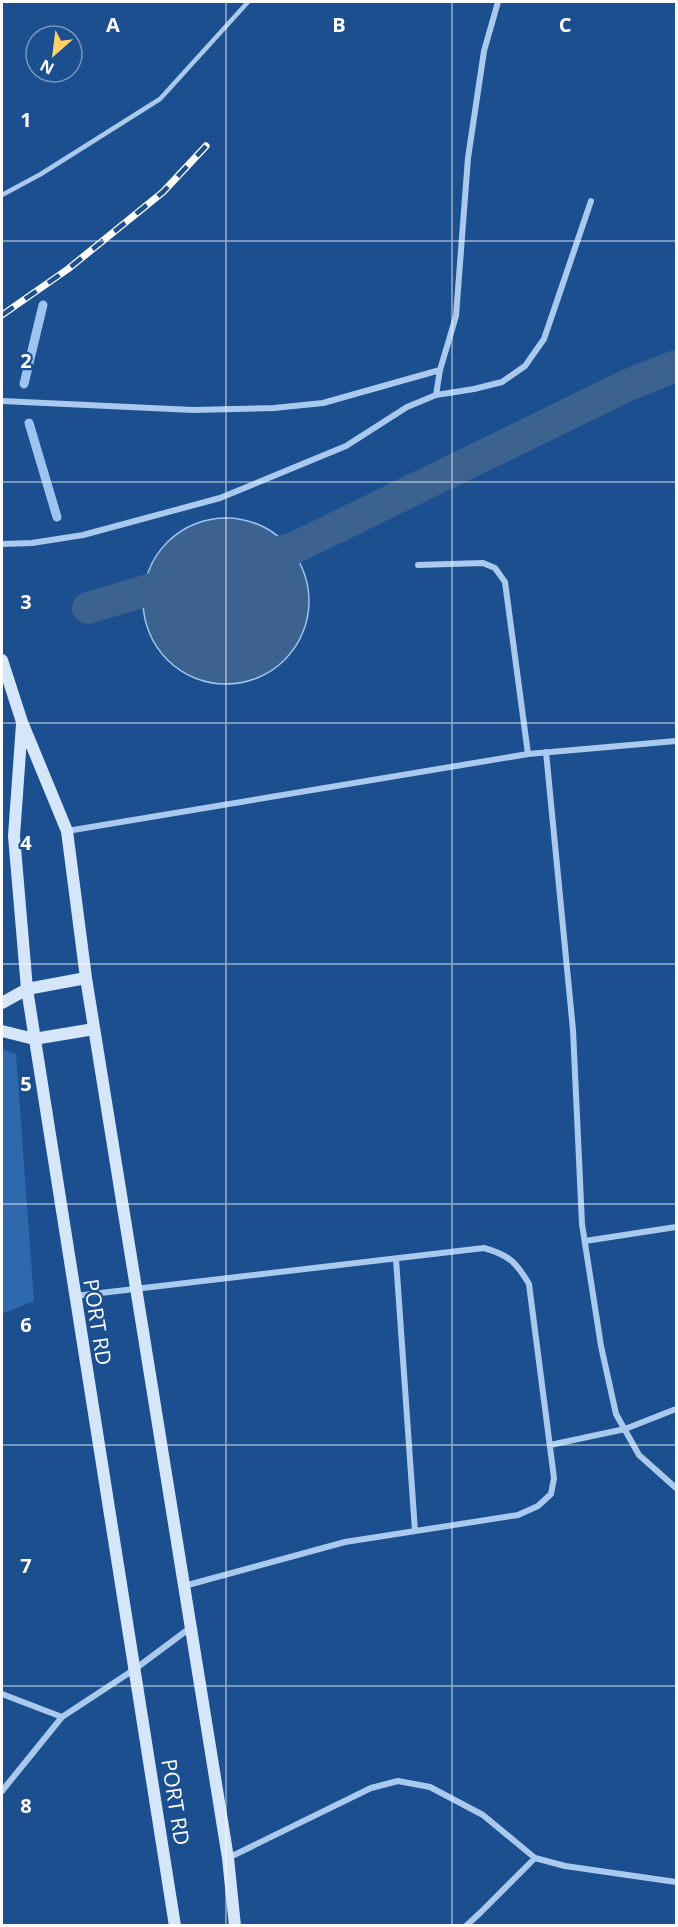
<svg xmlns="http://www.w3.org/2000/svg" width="678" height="1927" font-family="'Open Sans',sans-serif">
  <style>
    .green { fill: #2e69ad }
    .water { fill: #3c6290; stroke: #9cc4f0; stroke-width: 1.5 }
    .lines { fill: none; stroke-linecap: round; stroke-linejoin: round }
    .stream { stroke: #9cc4f0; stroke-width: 9 }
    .canal { stroke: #3c6290; stroke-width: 32 }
    .service { stroke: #a9c9ee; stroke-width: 4.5 }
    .minor { stroke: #a9c9ee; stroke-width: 6 }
    .secondary { stroke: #d6e6fa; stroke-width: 12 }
    .rail-casing { stroke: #fff; stroke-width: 7 }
    .rail { stroke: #1b4f8f; stroke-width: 4.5; stroke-dasharray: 14; stroke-linecap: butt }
    .grid { fill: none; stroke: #fff; stroke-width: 1.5; stroke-opacity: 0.55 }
    .labels { text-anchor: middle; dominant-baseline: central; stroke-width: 4.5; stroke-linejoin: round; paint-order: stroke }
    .street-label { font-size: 21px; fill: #fff; stroke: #1b4f8f }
    .grid-label { font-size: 20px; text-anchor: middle; font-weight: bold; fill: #fff; stroke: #1b4f8f; stroke-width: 4.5; stroke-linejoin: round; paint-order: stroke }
  </style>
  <rect width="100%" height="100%" fill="#1b4f8f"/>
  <path class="green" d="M 2,1049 L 16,1054 L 34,1301 L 2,1314 Z"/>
  <path class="water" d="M143 601a83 83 0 1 1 166 0a83 83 0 1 1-166 0Z"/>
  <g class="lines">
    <path class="stream" d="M 24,384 L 43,305
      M 29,423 L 57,517"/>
    <path class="canal" d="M 250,560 L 292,549 L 628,385 L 676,366
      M 88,608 L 185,579"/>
    <path class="service" d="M 2,195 L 41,174 L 160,99 L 248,2"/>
    <path class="minor" d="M 436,395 L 440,370 L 456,316 L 468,158 L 484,51 L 498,2
      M 2,401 L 193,410 L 274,408 L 323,403 L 440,370
      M 2,544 L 32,543 L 83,535 L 220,498 L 346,446 L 407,407 L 436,395 L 474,389 L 502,382 L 525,366 L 544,339 L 591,201
      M 418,565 L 483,563 L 495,568 L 505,582 L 528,754
      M 546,752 L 573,1030 L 582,1224 L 601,1346 L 616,1414 L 639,1455 L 676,1488
      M 67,831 L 528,754 L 676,741
      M 585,1241 L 676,1227
      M 396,1259 L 415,1531
      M 75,1296 L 484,1248 C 509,1255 516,1262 529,1284 L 554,1478 L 551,1494 L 538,1506 L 518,1515 L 345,1542 L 184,1586
      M 550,1445 L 625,1429 L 676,1409
      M 2,1694 L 62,1717
      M 2,1791 L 62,1717 L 135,1669 L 190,1628
      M 228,1858 L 371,1788 L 398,1781 L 430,1787 L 483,1815 L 535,1858 L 565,1866 L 676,1882
      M 466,1926 L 481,1912 L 535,1858"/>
    <path class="secondary" d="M 2,660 L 22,722 L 67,831 L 86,978 L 228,1858 L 235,1926
      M 22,724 L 14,836 L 27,989 L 175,1926
      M 2,1003 L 27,989 L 86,978
      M 2,1031 L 34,1039 L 94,1029"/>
    <defs>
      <path id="rail" d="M 2,315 L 68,269 L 163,192 L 206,146"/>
    </defs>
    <use href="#rail" class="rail-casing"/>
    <use href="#rail" class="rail"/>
  </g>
  <path class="grid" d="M 226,2 L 226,1926M 452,2 L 452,1926M 2,241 L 676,241M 2,482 L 676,482M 2,723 L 676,723M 2,964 L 676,964M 2,1204 L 676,1204M 2,1445 L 676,1445M 2,1686 L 676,1686"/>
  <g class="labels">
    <g class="street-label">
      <text transform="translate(98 1322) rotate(81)">PORT RD</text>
      <text transform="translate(176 1802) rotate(81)">PORT RD</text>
    </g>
  </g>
  <g class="grid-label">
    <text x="113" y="32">A</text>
    <text x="339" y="32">B</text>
    <text x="565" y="32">C</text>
    <text x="26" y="127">1</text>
    <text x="26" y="368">2</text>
    <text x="26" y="609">3</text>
    <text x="26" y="850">4</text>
    <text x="26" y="1091">5</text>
    <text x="26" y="1332">6</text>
    <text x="26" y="1573">7</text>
    <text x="26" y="1813">8</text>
  </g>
  <rect width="678" height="1927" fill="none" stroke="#ffffff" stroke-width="6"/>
  <g transform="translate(54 54) rotate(208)"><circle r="28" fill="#1b4f8f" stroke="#7695bc" stroke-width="1.5"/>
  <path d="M0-4.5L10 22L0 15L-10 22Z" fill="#ffd166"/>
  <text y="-9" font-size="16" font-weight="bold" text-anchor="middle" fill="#ffffff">N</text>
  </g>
</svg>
